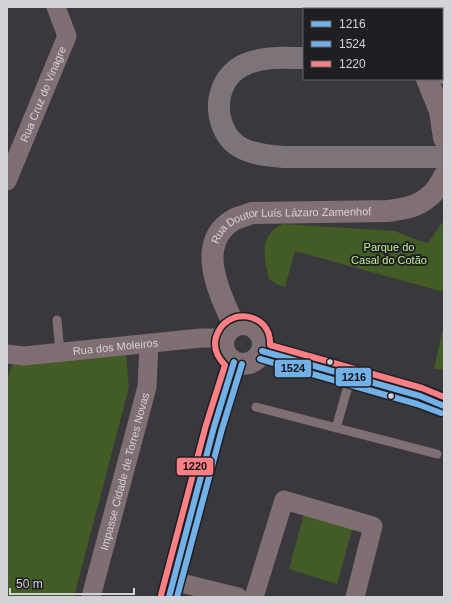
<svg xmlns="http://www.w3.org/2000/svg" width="451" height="604" font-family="Arial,sans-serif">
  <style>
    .green { fill: #435b25 }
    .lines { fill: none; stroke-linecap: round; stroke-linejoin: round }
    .lane { stroke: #7f6f72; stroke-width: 9 }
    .street { stroke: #7f6f72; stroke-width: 19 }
    .secondary { stroke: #807074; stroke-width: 22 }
    .highway { stroke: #7c7478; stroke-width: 22 }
    .bus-1-casing { stroke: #1f1e22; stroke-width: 9 }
    .bus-2-casing { stroke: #1f1e22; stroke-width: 9 }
    .bus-3-casing { stroke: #1f1e22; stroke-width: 9 }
    .bus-1 { stroke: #72b0e8; stroke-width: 6 }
    .bus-2 { stroke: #72b0e8; stroke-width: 6 }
    .bus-3 { stroke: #ff8084; stroke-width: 6 }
    .bus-dot { fill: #d4d2d7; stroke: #1f1e22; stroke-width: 1.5 }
    .labels { text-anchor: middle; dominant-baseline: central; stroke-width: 4; stroke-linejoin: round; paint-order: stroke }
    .street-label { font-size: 11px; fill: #d4d2d7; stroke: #1f1e22 }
    .park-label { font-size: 11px; fill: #bff28c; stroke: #1f1e22 }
    .line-badge { stroke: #1f1e22; stroke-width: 1.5 }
    .pale-badge-label { font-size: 11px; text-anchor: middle; font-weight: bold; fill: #111 }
  </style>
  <rect width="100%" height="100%" fill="#39383c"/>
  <path class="green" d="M 444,220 L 444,292 L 295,251 L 285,287 L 276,284 L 269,279 C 264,257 258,235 283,224 L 395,231 L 417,240 L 428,243 Z
    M 444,324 L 444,370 L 434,369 Z
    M 126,355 L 129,387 L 74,597 L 7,597 L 7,380 L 12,365 Z
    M 305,510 L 354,523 L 337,584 L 289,569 Z"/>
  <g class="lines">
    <path class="lane" d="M 57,320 L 60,352
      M 256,407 L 437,454
      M 336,428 L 351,376"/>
    <g class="street">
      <path id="s1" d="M 7,181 L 67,36 L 56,7"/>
      <path id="s2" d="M 7,354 L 24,356 L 201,338 L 223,338"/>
      <path d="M 173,581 L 238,597"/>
      <path id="s3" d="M 91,597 L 147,387 L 149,344"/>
      <path d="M 169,597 L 214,427 L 234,362"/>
      <path d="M 254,597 L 284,500 L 373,526 L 355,597"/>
    </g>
    <g class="secondary">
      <path d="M 427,79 L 440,111 L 444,138"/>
      <circle cx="243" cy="344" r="20"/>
      <path id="s4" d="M 234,325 C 220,295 193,242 235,219 C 240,217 247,215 252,213 L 388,211 C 395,210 403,209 410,207 C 425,202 438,191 444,176"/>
      <path d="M 262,351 L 420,396 L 444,406"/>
    </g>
    <path class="highway" d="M 398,7 L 403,9
      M 442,26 L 444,27
      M 304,58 C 285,58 265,56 246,64 C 215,77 210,120 234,143 C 246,154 269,156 284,157 L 444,157
      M 442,72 L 444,73"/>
    <defs>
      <path id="bus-1" d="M 262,351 L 420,396 L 444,406
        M 169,597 L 214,427 L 234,362"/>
      <path id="bus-2" d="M 260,359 L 417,404 L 441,413
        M 177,597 L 222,429 L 242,364"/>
      <path id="bus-3" d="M 161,595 L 206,425 L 225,365 C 217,357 213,348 216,337 C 226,305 272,312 270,345 L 422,388 L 444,397"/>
    </defs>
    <use href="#bus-1" class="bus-1-casing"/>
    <use href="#bus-2" class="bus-2-casing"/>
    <use href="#bus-3" class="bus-3-casing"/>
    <use href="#bus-1" class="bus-1"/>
    <use href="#bus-2" class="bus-2"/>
    <use href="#bus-3" class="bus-3"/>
  </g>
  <g class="bus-dot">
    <circle cx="330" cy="362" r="3.5"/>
    <circle cx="391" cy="396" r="3.5"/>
  </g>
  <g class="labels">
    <g class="street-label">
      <text stroke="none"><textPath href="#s1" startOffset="94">Rua Cruz do Vinagre</textPath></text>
      <text stroke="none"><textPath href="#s4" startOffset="171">Rua Doutor Luís Lázaro Zamenhof</textPath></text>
      <text stroke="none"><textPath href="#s2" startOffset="109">Rua dos Moleiros</textPath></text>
      <text stroke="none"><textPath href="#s3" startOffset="130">Impasse Cidade de Torres Novas</textPath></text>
    </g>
    <g class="park-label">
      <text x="389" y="247">Parque do<tspan x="389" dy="13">Casal do Cotão</tspan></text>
    </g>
  </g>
  <g class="line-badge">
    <rect x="274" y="359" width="38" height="19" rx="4" fill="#72b0e8"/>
    <rect x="335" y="367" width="37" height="20" rx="4" fill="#72b0e8"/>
    <rect x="176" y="457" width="38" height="19" rx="4" fill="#ff8084"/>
  </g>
  <g class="pale-badge-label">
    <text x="293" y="372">1524</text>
    <text x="354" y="381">1216</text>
    <text x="195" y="470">1220</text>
  </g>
  <rect width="451" height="604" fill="none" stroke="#d4d2d7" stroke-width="16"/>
  <rect x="303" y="8" width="140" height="72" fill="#1f1e22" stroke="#67666a"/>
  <rect x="311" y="21" width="20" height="6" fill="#72b0e8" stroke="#67666a"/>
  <text x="339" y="28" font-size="12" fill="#d4d2d7">1216</text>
  <rect x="311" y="41" width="20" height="6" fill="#72b0e8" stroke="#67666a"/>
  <text x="339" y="48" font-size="12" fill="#d4d2d7">1524</text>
  <rect x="311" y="61" width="20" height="6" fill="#ff8084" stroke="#67666a"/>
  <text x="339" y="68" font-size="12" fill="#d4d2d7">1220</text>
  <path d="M10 588v6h124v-6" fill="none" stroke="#d4d2d7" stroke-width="2"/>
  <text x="16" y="588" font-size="12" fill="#d4d2d7" stroke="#1f1e22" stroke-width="3" paint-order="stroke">50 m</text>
</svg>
